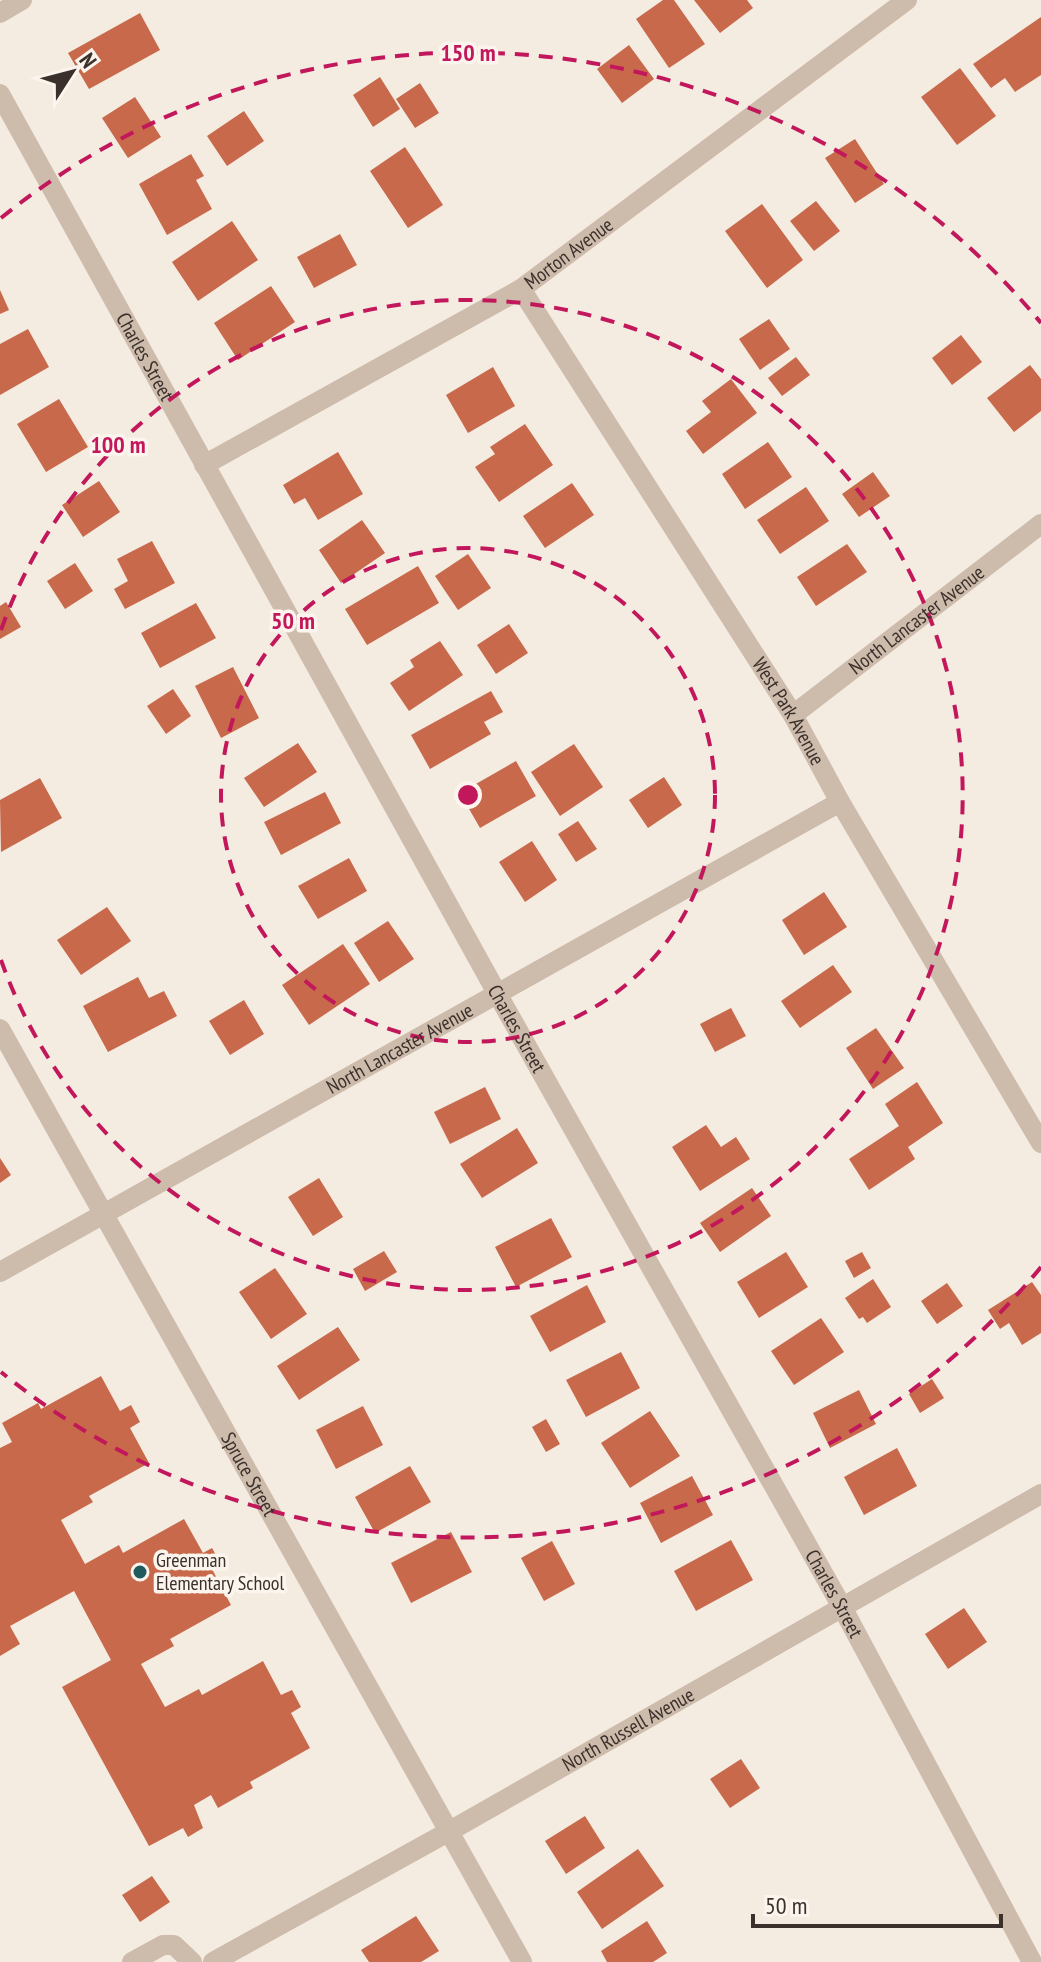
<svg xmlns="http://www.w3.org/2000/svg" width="1041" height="1962" font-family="'PT Sans Narrow',sans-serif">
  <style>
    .building { fill: #c8694b }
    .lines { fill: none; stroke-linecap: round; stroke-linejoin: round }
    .service { stroke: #cdbbac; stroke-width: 20 }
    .minor { stroke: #cdbbac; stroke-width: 20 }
    .ring { fill: none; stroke: #c2185b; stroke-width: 4; stroke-dasharray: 14 10 }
    .poi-dot { fill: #1f5a5e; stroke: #fbf5ee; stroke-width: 3 }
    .labels { text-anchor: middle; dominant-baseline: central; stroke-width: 7; stroke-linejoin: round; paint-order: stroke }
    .street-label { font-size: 20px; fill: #3b302b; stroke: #fbf5ee }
    .poi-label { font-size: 20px; fill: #3b302b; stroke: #fbf5ee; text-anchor: start }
    .centre { fill: #c2185b; stroke: #fbf5ee; stroke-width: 4 }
    .ring-label { font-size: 24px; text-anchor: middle; font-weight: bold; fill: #c2185b; stroke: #fbf5ee; stroke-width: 7; stroke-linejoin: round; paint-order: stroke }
  </style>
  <rect width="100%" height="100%" fill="#f4ebe1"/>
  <path class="building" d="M 663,0 L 674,0 L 705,44 L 669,68 L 636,19 Z
    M 694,0 L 747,0 L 753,8 L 720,33 Z
    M 140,13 L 160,50 L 89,89 L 68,53 Z
    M 1041,17 L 1041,75 L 1015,92 L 1005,78 L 991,88 L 973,64 Z
    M 629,45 L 654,79 L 622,103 L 597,69 Z
    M 960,68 L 996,116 L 957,145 L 921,97 Z
    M 380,77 L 400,109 L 373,127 L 353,95 Z
    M 420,83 L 439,113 L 415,128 L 396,99 Z
    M 135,97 L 161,137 L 128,158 L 102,118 Z
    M 244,111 L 264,141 L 227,166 L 207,136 Z
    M 855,139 L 884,184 L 855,203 L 825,158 Z
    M 405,147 L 443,205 L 408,228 L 370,171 Z
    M 191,154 L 204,176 L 196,180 L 212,209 L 167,235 L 139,184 Z
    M 816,201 L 840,231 L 814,251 L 790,221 Z
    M 762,204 L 803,260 L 767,288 L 725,231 Z
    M 232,221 L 258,260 L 198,301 L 172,262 Z
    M 340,234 L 357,265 L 314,288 L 297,257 Z
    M 271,286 L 295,322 L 238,360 L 214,323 Z
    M 0,290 L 9,310 L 0,314 Z
    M 769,319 L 790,349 L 760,370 L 739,339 Z
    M 28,329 L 49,367 L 0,395 L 0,344 Z
    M 961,335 L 982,362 L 952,385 L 932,358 Z
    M 796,357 L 810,375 L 782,396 L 768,378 Z
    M 1030,365 L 1041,379 L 1041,411 L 1014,432 L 987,398 Z
    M 493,367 L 515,406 L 468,433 L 446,395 Z
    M 731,379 L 757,413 L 703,454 L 686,431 L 711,412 L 702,401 Z
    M 59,399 L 88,447 L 46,472 L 17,424 Z
    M 525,424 L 553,465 L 499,502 L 475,467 L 495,454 L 490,447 Z
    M 768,442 L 792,477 L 745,509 L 722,474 Z
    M 338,452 L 363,494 L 318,520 L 305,498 L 294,504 L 283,485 Z
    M 873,472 L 890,496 L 859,517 L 842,494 Z
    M 99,481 L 120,512 L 83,537 L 62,505 Z
    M 572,483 L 594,515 L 545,548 L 523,516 Z
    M 806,487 L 829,521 L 780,554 L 757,520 Z
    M 362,520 L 385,553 L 341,583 L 319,550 Z
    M 152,541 L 175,583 L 125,609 L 114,589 L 128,581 L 117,559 Z
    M 847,544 L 867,572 L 816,606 L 797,577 Z
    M 468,554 L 491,588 L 458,610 L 435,576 Z
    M 75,563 L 93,591 L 65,609 L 47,581 Z
    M 418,566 L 439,603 L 367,645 L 345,609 Z
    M 6,602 L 21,627 L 0,639 L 0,606 Z
    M 196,603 L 216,638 L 160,668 L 141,633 Z
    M 509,624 L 528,653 L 496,674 L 477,645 Z
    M 440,641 L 463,675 L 409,711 L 390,683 L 414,667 L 410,660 Z
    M 233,667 L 259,718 L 221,738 L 195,686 Z
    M 173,689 L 191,716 L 166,734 L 147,706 Z
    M 491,691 L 503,712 L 484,722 L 491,734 L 430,769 L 411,735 Z
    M 298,743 L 317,772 L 264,807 L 244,778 Z
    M 574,744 L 603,787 L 560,816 L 531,772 Z
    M 516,761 L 536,796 L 480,828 L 460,793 Z
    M 664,777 L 682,805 L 648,828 L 629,800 Z
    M 40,778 L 62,818 L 1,852 L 0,800 Z
    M 325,792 L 341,823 L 281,855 L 264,822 Z
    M 578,821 L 597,849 L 576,862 L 558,834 Z
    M 532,841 L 557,880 L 525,902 L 499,862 Z
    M 349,858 L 367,891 L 318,919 L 298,886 Z
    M 824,892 L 847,927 L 804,955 L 782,920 Z
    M 107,907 L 131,941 L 81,975 L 57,940 Z
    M 388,921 L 414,959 L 379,982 L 354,943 Z
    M 343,944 L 370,984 L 309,1025 L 282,985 Z
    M 833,965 L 852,992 L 800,1028 L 781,1001 Z
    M 138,977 L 149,998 L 164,991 L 177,1016 L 108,1052 L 83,1006 Z
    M 244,1000 L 264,1034 L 230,1055 L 209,1021 Z
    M 731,1008 L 746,1036 L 715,1052 L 700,1024 Z
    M 876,1028 L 904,1068 L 873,1089 L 846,1048 Z
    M 917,1082 L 943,1123 L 908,1147 L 915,1159 L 869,1190 L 849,1159 L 899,1126 L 885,1104 Z
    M 485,1087 L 501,1119 L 450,1144 L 434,1112 Z
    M 706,1125 L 721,1147 L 736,1137 L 750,1159 L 700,1191 L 672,1147 Z
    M 517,1128 L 538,1163 L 482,1198 L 460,1164 Z
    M 0,1158 L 11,1175 L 0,1183 Z
    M 319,1178 L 343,1217 L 313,1236 L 288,1197 Z
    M 752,1188 L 771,1216 L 720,1252 L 700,1223 Z
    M 551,1218 L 572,1257 L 516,1287 L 495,1247 Z
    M 384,1251 L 397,1272 L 365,1291 L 353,1269 Z
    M 786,1252 L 808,1287 L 759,1318 L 737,1282 Z
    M 862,1252 L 871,1268 L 854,1278 L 845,1261 Z
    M 275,1268 L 307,1314 L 271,1339 L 239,1292 Z
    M 873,1279 L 891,1307 L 867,1323 L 863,1317 L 859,1319 L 845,1298 Z
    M 1032,1282 L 1041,1295 L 1041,1333 L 1022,1345 L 1009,1323 L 1000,1329 L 988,1310 Z
    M 947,1283 L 963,1306 L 937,1324 L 921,1301 Z
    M 587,1285 L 606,1322 L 550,1352 L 530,1316 Z
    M 821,1318 L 844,1352 L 794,1385 L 771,1351 Z
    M 338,1327 L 360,1360 L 299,1400 L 277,1366 Z
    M 621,1352 L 640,1388 L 586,1417 L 566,1380 Z
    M 101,1376 L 120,1411 L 131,1405 L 140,1422 L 130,1428 L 149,1463 L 89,1496 L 93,1502 L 61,1520 L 85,1564 L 119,1545 L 123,1553 L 184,1519 L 203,1553 L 212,1548 L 221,1564 L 212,1569 L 231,1605 L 170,1639 L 174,1646 L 141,1664 L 165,1707 L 199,1689 L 202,1695 L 263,1661 L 281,1695 L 292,1690 L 301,1707 L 291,1713 L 310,1748 L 250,1782 L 253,1788 L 218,1808 L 211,1795 L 194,1805 L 203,1828 L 188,1837 L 183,1828 L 149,1846 L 62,1687 L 111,1660 L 74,1591 L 10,1626 L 20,1644 L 0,1656 L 0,1448 L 12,1442 L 2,1423 L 38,1403 L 41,1409 Z
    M 932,1379 L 944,1398 L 920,1413 L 909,1394 Z
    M 859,1390 L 876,1424 L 830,1448 L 813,1413 Z
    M 363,1406 L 383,1445 L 336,1469 L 316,1430 Z
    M 650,1411 L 680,1456 L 630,1488 L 601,1443 Z
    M 546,1419 L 560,1444 L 546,1452 L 532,1427 Z
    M 897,1448 L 917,1486 L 864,1515 L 844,1477 Z
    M 410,1466 L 431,1502 L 375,1533 L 355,1497 Z
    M 692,1476 L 713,1515 L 661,1543 L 640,1503 Z
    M 451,1532 L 472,1572 L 411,1603 L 391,1563 Z
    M 731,1540 L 753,1580 L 696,1611 L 674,1571 Z
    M 552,1541 L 575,1584 L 544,1601 L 521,1558 Z
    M 964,1608 L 987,1642 L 948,1669 L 925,1634 Z
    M 741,1759 L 760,1788 L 730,1808 L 710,1779 Z
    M 585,1816 L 605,1848 L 566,1874 L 545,1841 Z
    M 638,1849 L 664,1886 L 602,1929 L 577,1892 Z
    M 152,1876 L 170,1902 L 140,1922 L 122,1895 Z
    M 416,1916 L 439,1951 L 421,1962 L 369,1962 L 361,1950 Z
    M 647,1921 L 667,1953 L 653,1962 L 607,1962 L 601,1951 Z"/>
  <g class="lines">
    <path class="service" d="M 132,1962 L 163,1945 L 174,1945 L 192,1962"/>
    <g class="minor">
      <path d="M 0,13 L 22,0"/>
      <path id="s1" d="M 0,94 L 498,995 L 842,1607 L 1032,1962"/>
      <path id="s2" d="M 521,289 L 793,715 L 840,802 L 1041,1143"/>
      <path id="s3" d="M 204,465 L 521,289 L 907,0"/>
      <path id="s4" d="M 793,715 L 1041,524"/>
      <path id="s5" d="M 0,1029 L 522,1962"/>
      <path id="s6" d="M 0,1272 L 840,802"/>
      <path id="s7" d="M 213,1962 L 448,1832 L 1041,1494"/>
    </g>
  </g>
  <g class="ring">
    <circle cx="468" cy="795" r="247"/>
    <path d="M1 630A495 495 0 1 1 1 960"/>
    <path d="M1041 1267A742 742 0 0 1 1 1372M1 218A742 742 0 0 1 1041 323"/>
  </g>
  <circle class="poi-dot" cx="140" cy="1572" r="8"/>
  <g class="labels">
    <g class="street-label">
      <text stroke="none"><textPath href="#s3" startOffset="422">Morton Avenue</textPath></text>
      <text stroke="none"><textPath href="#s1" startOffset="300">Charles Street</textPath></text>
      <text stroke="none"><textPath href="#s4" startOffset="156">North Lancaster Avenue</textPath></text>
      <text stroke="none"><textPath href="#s2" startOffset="500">West Park Avenue</textPath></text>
      <text stroke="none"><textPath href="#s1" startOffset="1068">Charles Street</textPath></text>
      <text stroke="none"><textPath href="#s6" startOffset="458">North Lancaster Avenue</textPath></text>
      <text stroke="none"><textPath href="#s5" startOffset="510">Spruce Street</textPath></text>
      <text stroke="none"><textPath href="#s1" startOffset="1716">Charles Street</textPath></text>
      <text stroke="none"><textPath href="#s7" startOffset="476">North Russell Avenue</textPath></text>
    </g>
    <g class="poi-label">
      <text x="156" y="1560">Greenman<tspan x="156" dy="23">Elementary School</tspan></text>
    </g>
  </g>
  <circle cx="468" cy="795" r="12" class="centre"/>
  <g class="ring-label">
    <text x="468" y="61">150 m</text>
    <text x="118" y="453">100 m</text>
    <text x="293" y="629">50 m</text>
  </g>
  <g transform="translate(72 72) rotate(54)" stroke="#fbf5ee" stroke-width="6" paint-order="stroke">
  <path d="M0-6L14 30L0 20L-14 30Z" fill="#3b302b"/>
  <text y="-12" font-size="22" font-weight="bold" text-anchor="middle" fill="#3b302b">N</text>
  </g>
  <path d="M753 1914v12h248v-12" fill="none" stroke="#3b302b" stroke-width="4"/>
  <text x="765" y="1914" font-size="24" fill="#3b302b" stroke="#fbf5ee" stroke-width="6" paint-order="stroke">50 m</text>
</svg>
